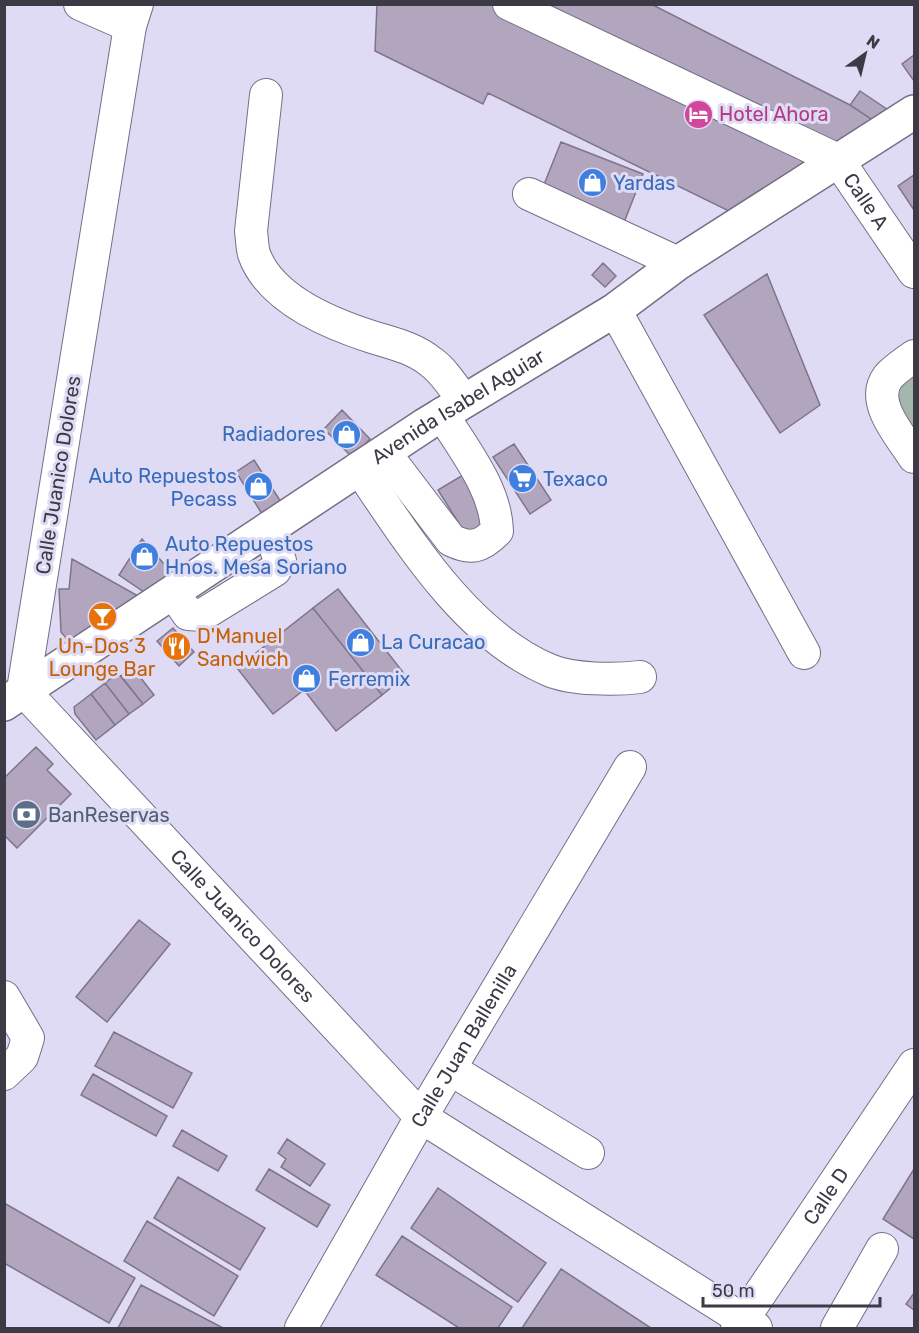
<svg xmlns="http://www.w3.org/2000/svg" width="919" height="1333" font-family="Rubik,sans-serif">
  <style>
    .green { fill: #a5b7ac }
    .building { fill: #b1a6be; stroke: #7f748a; stroke-width: 1.5 }
    .lines { fill: none; stroke-linecap: round; stroke-linejoin: round }
    .minor-casing { stroke: #746f86; stroke-width: 34 }
    .major-casing { stroke: #746f86; stroke-width: 36 }
    .minor { stroke: #fff; stroke-width: 32 }
    .major { stroke: #fff; stroke-width: 33 }
    .labels { text-anchor: middle; dominant-baseline: central; stroke-width: 6; stroke-linejoin: round; paint-order: stroke }
    .hotel-label { font-size: 20px; fill: #b23c85; stroke: #e0dbf4; text-anchor: start }
    .shop-label { font-size: 20px; fill: #366cbe; stroke: #e0dbf4; text-anchor: start }
    .street-label { font-size: 20px; fill: #3c3a44; stroke: #e0dbf4 }
    .food-label { font-size: 20px; fill: #c56008; stroke: #e0dbf4; text-anchor: start }
    .service-label { font-size: 20px; fill: #4e5e75; stroke: #e0dbf4; text-anchor: start }
  </style>
  <rect width="100%" height="100%" fill="#e0dbf4"/>
  <path class="green" d="M 914,367 L 914,437 L 893,406 L 892,386 Z"/>
  <path class="building" d="M 377,4 L 651,4 L 850,105 L 877,123 L 737,215 L 488,93 L 483,104 L 375,51 Z
    M 914,55 L 914,81 L 902,64 Z
    M 860,91 L 894,114 L 877,123 L 850,105 Z
    M 561,142 L 643,174 L 623,225 L 541,192 Z
    M 914,175 L 914,210 L 898,186 Z
    M 603,263 L 616,276 L 605,287 L 592,275 Z
    M 767,274 L 820,405 L 780,433 L 704,315 Z
    M 342,410 L 370,439 L 352,457 L 324,429 Z
    M 514,444 L 551,500 L 530,514 L 493,457 Z
    M 254,460 L 281,502 L 262,514 L 236,472 Z
    M 463,475 L 493,523 L 468,538 L 438,490 Z
    M 142,539 L 172,573 L 147,594 L 119,575 Z
    M 72,559 L 140,597 L 72,642 L 67,640 L 61,632 L 59,589 L 69,589 Z
    M 338,589 L 406,676 L 382,695 L 313,608 Z
    M 313,608 L 382,695 L 336,731 L 304,690 L 273,714 L 237,668 Z
    M 173,628 L 194,652 L 179,666 L 157,641 Z
    M 133,668 L 154,695 L 143,704 L 121,676 Z
    M 118,673 L 143,704 L 129,714 L 105,683 Z
    M 105,683 L 129,714 L 115,725 L 91,694 Z
    M 91,694 L 115,725 L 96,740 L 75,714 L 74,707 Z
    M 36,747 L 53,764 L 47,770 L 71,794 L 17,848 L 4,835 L 4,778 Z
    M 139,920 L 170,944 L 107,1022 L 76,997 Z
    M 114,1032 L 192,1073 L 173,1108 L 95,1066 Z
    M 93,1074 L 167,1116 L 156,1136 L 81,1095 Z
    M 182,1130 L 227,1156 L 218,1171 L 173,1146 Z
    M 287,1139 L 325,1164 L 310,1186 L 281,1167 L 286,1159 L 278,1153 Z
    M 269,1169 L 330,1205 L 317,1227 L 256,1190 Z
    M 914,1169 L 914,1239 L 883,1219 Z
    M 178,1177 L 265,1228 L 240,1270 L 154,1218 Z
    M 438,1188 L 546,1263 L 518,1302 L 411,1228 Z
    M 4,1203 L 135,1278 L 109,1323 L 4,1263 Z
    M 147,1221 L 238,1276 L 214,1316 L 124,1261 Z
    M 402,1236 L 512,1307 L 498,1328 L 459,1328 L 376,1275 Z
    M 561,1269 L 651,1328 L 522,1328 Z
    M 141,1285 L 223,1328 L 118,1328 Z
    M 914,1293 L 914,1310 L 906,1304 Z"/>
  <g class="lines">
    <defs>
      <g id="minor">
        <path d="M 80,4 L 130,26"/>
        <path id="s1" d="M 137,4 L 130,26 L 23,690 L 421,1117 L 756,1328"/>
        <path id="s2" d="M 509,4 L 838,160 L 914,272"/>
        <path d="M 266,95 L 251,231 C 252,238 252,247 254,254 C 270,299 331,324 372,337 C 392,343 414,348 431,362 C 444,371 454,388 464,401"/>
        <path d="M 529,194 L 678,263"/>
        <path d="M 615,310 L 804,653"/>
        <path d="M 914,356 C 906,362 895,369 888,377 C 869,402 901,436 914,457"/>
        <path d="M 384,452 L 451,540 C 471,550 481,547 497,531 C 496,489 464,450 442,414"/>
        <path d="M 359,468 C 409,541 465,634 549,670 C 572,680 616,680 640,677"/>
        <path d="M 173,592 L 188,614 L 202,615 L 275,570 L 280,561 L 269,528"/>
        <path d="M 4,997 L 28,1038 L 22,1057 L 4,1074"/>
        <path d="M 450,1069 L 588,1153"/>
        <path id="s3" d="M 301,1328 L 421,1117 L 630,767"/>
        <path id="s4" d="M 737,1328 L 914,1065"/>
        <path d="M 837,1328 L 882,1249"/>
      </g>
      <g id="major">
        <path id="s5" d="M 4,704 L 425,425 L 615,310 L 678,263 L 914,112"/>
      </g>
    </defs>
    <use href="#minor" class="minor-casing"/>
    <use href="#major" class="major-casing"/>
    <use href="#minor" class="minor"/>
    <use href="#major" class="major"/>
  </g>
  <defs>
    <symbol id="hotel-disc" viewBox="-11 -11 22 22"><circle r="9.5" fill="#d1479c" stroke="#e0dbf4"/><path d="M-6-4.5h1.5V1H6V5H4.5V3h-9V5H-6ZM-4 0a1.8 1.8 0 1 1 3.6 0ZM.5 0V-2.5h3Q6-2.5 6 0Z" fill="#fff"/></symbol>
    <symbol id="shop-disc" viewBox="-11 -11 22 22"><circle r="9.5" fill="#3f7fe0" stroke="#e0dbf4"/><path d="M-5-2.5h2.3a2.7 3.5 0 0 1 5.4 0H5L5.5 6h-11ZM-1.5-2.5h3a1.5 2.3 0 0 0-3 0Z" fill="#fff"/></symbol>
    <symbol id="supermarket-disc" viewBox="-11 -11 22 22"><circle r="9.5" fill="#3f7fe0" stroke="#e0dbf4"/><path d="M-6-5.5h2.5l.6 2H6L4.5 2H-2.5L-4.4-4H-6ZM-1.5 3.2a1.3 1.3 0 1 0 .1 0ZM3 3.2a1.3 1.3 0 1 0 .1 0Z" fill="#fff"/></symbol>
    <symbol id="bar-disc" viewBox="-11 -11 22 22"><circle r="9.5" fill="#e8710a" stroke="#e0dbf4"/><path d="M-6-5H6L.8 .8V4.5H3.5V6h-7V4.5H-.8V.8Z" fill="#fff"/></symbol>
    <symbol id="restaurant-disc" viewBox="-11 -11 22 22"><circle r="9.5" fill="#e8710a" stroke="#e0dbf4"/><path d="M-5-6h1v4h1v-4h1v4h1v-4h1v5L-1.5 .5V6h-2V.5L-5-1ZM5-6V6H3V1.5H1.5Q1.5-4 5-6Z" fill="#fff"/></symbol>
    <symbol id="bank-disc" viewBox="-11 -11 22 22"><circle r="9.5" fill="#5c6f8a" stroke="#e0dbf4"/><path d="M-6-4H6V4H-6ZM0-2.3a2.3 2.3 0 1 0 0 4.6a2.3 2.3 0 1 0 0-4.6Z" fill="#fff"/></symbol>
  </defs>
  <g fill-rule="evenodd">
    <use href="#hotel-disc" x="682" y="98" width="33" height="33"/>
    <use href="#shop-disc" x="576" y="166" width="33" height="33"/>
    <use href="#shop-disc" x="330" y="418" width="33" height="33"/>
    <use href="#supermarket-disc" x="506" y="462" width="33" height="33"/>
    <use href="#shop-disc" x="242" y="470" width="33" height="33"/>
    <use href="#shop-disc" x="128" y="540" width="33" height="33"/>
    <use href="#bar-disc" x="86" y="600" width="33" height="33"/>
    <use href="#shop-disc" x="344" y="626" width="33" height="33"/>
    <use href="#restaurant-disc" x="160" y="630" width="33" height="33"/>
    <use href="#shop-disc" x="290" y="662" width="33" height="33"/>
    <use href="#bank-disc" x="10" y="798" width="33" height="33"/>
  </g>
  <g class="labels">
    <g class="hotel-label">
      <text x="719" y="114">Hotel Ahora</text>
    </g>
    <g class="shop-label">
      <text x="613" y="183">Yardas</text>
      <text x="326" y="434" text-anchor="end">Radiadores</text>
      <text x="237" y="476" text-anchor="end">Auto Repuestos<tspan x="237" dy="23">Pecass</tspan></text>
      <text x="543" y="479">Texaco</text>
      <text x="165" y="544">Auto Repuestos<tspan x="165" dy="23">Hnos. Mesa Soriano</tspan></text>
      <text x="381" y="642">La Curacao</text>
      <text x="328" y="679">Ferremix</text>
    </g>
    <g class="street-label">
      <text stroke="none"><textPath href="#s2" startOffset="414">Calle A</textPath></text>
      <text stroke="none"><textPath href="#s5" startOffset="543">Avenida Isabel Aguiar</textPath></text>
      <text transform="translate(58 475) rotate(-81)">Calle Juanico Dolores</text>
      <text stroke="none"><textPath href="#s1" startOffset="1018">Calle Juanico Dolores</textPath></text>
      <text stroke="none"><textPath href="#s3" startOffset="326">Calle Juan Ballenilla</textPath></text>
      <text stroke="none"><textPath href="#s4" startOffset="159">Calle D</textPath></text>
    </g>
    <g class="food-label">
      <text x="197" y="636">D'Manuel<tspan x="197" dy="23">Sandwich</tspan></text>
      <text x="102" y="646" text-anchor="middle">Un-Dos 3<tspan x="102" dy="23">Lounge Bar</tspan></text>
    </g>
    <g class="service-label">
      <text x="48" y="815">BanReservas</text>
    </g>
  </g>
  <rect width="919" height="1333" fill="none" stroke="#3c3a44" stroke-width="12"/>
  <g transform="translate(865 54) rotate(34)" stroke="#e0dbf4" stroke-width="4.5" paint-order="stroke">
  <path d="M0-4.5L10 22L0 15L-10 22Z" fill="#3c3a44"/>
  <text y="-9" font-size="16" font-weight="bold" text-anchor="middle" fill="#3c3a44">N</text>
  </g>
  <path d="M703 1297v9h177v-9" fill="none" stroke="#3c3a44" stroke-width="3"/>
  <text x="712" y="1297" font-size="18" fill="#3c3a44" stroke="#e0dbf4" stroke-width="4.5" paint-order="stroke">50 m</text>
</svg>
